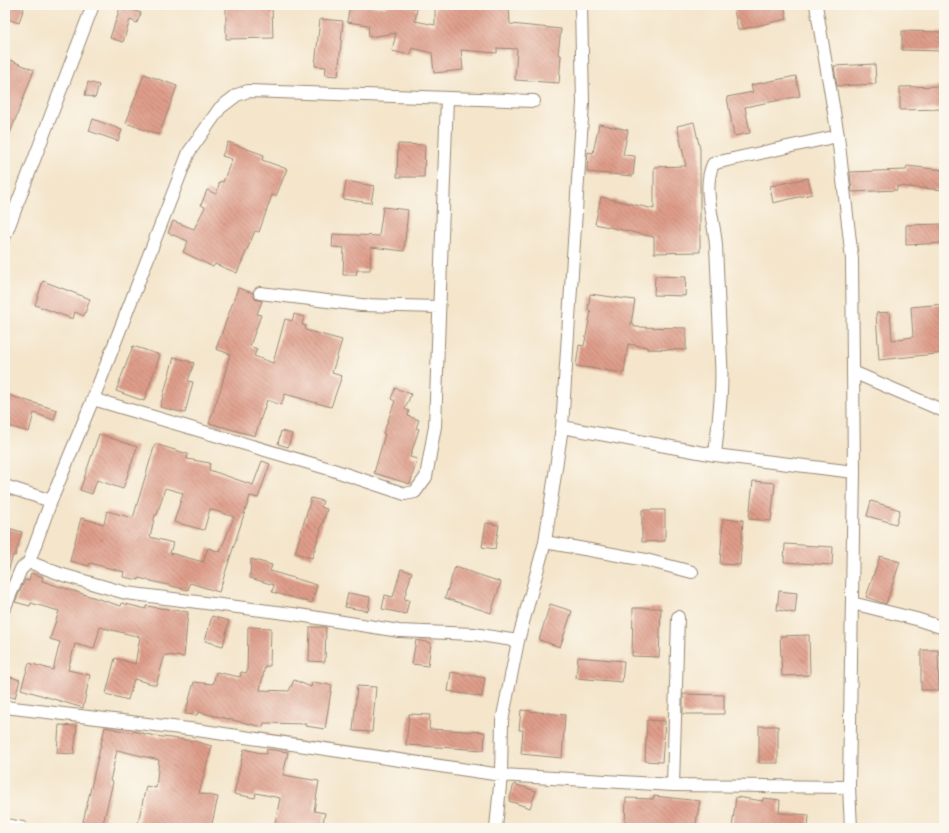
<svg xmlns="http://www.w3.org/2000/svg" width="949" height="833" font-family="'Libre Caslon Text',serif">
  <style>
    .building { fill: url(#building-back-hatch); fill-rule: evenodd }
    .lines { fill: none; stroke-linecap: round; stroke-linejoin: round }
    .minor-casing { stroke: #988874; stroke-width: 14 }
    .minor { stroke: #fff; stroke-width: 12 }
  </style>
  <defs>
    <pattern id="building-back-hatch" width="6" height="6" patternUnits="userSpaceOnUse"><rect width="6" height="6" fill="#df9d8a"/><path d="M-1 5l2 2M0 0l6 6M5-1l2 2" fill="none" stroke="#b68070"/></pattern>
  </defs>
  <rect width="100%" height="100%" fill="#fbf7ec"/>
  <filter id="ink" filterUnits="userSpaceOnUse"><feTurbulence type="fractalNoise" baseFrequency=".025" numOctaves="2"/><feDisplacementMap in="SourceGraphic" scale="8" xChannelSelector="R" yChannelSelector="G"/><feConvolveMatrix kernelMatrix="1 2 1 2 8 2 1 2 1" color-interpolation-filters="sRGB"/></filter>
  <filter id="wash" filterUnits="userSpaceOnUse"><feTurbulence type="fractalNoise" baseFrequency=".012" numOctaves="4" result="noise"/><feDisplacementMap in="SourceGraphic" scale="16" xChannelSelector="R" yChannelSelector="G"/><feGaussianBlur stdDeviation="0.9" result="paint"/><feColorMatrix in="noise" values="0 0 0 0 0 0 0 0 0 0 0 0 0 0 0 0 0 1.4 0 .05"/><feComposite in="paint" operator="in"/></filter>
  <g filter="url(#wash)">
    <rect width="100%" height="100%" fill="#f4e5cb"/>
    <g id="blocks">
      <path class="building" d="M 5,5 L 19,5 L 24,7 L 19,23 L 5,18 Z
        M 121,5 L 133,5 L 132,10 L 141,13 L 137,23 L 130,20 L 123,42 L 110,38 Z
        M 226,5 L 272,5 L 273,38 L 226,39 Z
        M 350,5 L 386,7 L 387,5 L 399,5 L 417,9 L 415,21 L 435,25 L 435,5 L 509,5 L 510,24 L 561,29 L 558,54 L 561,55 L 559,83 L 515,80 L 517,49 L 497,48 L 497,53 L 461,50 L 463,70 L 434,73 L 432,53 L 412,48 L 410,55 L 392,51 L 396,33 L 369,37 L 368,25 L 347,22 Z
        M 750,5 L 784,5 L 787,19 L 738,30 L 734,9 Z
        M 320,19 L 343,21 L 338,76 L 325,75 L 326,67 L 315,66 Z
        M 902,31 L 944,32 L 944,51 L 902,50 Z
        M 10,60 L 34,70 L 6,144 L 5,73 Z
        M 875,64 L 876,84 L 837,86 L 834,66 Z
        M 144,74 L 177,86 L 159,135 L 126,123 Z
        M 796,76 L 800,96 L 745,107 L 750,133 L 734,136 L 727,97 L 753,92 L 751,85 Z
        M 88,82 L 99,85 L 95,98 L 85,95 Z
        M 944,86 L 944,109 L 900,110 L 900,87 Z
        M 93,119 L 122,130 L 118,141 L 89,131 Z
        M 694,122 L 700,149 L 700,252 L 654,253 L 654,237 L 595,224 L 601,197 L 654,209 L 654,167 L 686,166 L 677,126 Z
        M 599,124 L 628,130 L 623,155 L 635,156 L 633,176 L 587,172 L 588,152 L 593,153 Z
        M 228,142 L 264,155 L 262,160 L 287,169 L 276,196 L 272,195 L 259,232 L 255,231 L 237,273 L 215,264 L 213,267 L 183,252 L 188,241 L 168,233 L 173,221 L 194,229 L 205,207 L 201,205 L 207,190 L 216,194 L 220,181 L 223,182 L 232,159 L 222,156 Z
        M 398,144 L 425,145 L 424,177 L 397,177 Z
        M 907,166 L 944,170 L 944,190 L 897,186 L 897,190 L 852,192 L 850,172 L 906,170 Z
        M 808,178 L 812,194 L 773,203 L 770,186 Z
        M 346,181 L 374,186 L 371,203 L 343,199 Z
        M 383,207 L 408,210 L 404,251 L 371,247 L 370,270 L 357,270 L 356,275 L 343,275 L 344,248 L 332,247 L 333,234 L 379,236 Z
        M 944,224 L 944,243 L 906,245 L 906,225 Z
        M 655,276 L 686,277 L 685,296 L 654,295 Z
        M 43,281 L 90,299 L 84,316 L 75,312 L 73,319 L 35,305 Z
        M 238,288 L 253,293 L 255,299 L 262,301 L 257,314 L 261,315 L 250,346 L 257,349 L 254,356 L 273,363 L 285,319 L 292,321 L 294,314 L 304,317 L 302,325 L 306,326 L 305,330 L 342,340 L 332,373 L 342,376 L 331,407 L 285,394 L 281,405 L 267,400 L 255,436 L 209,423 L 221,388 L 230,354 L 216,349 Z
        M 590,294 L 635,300 L 631,324 L 634,325 L 634,327 L 686,328 L 686,350 L 647,349 L 647,347 L 628,344 L 624,373 L 576,366 L 579,345 L 584,346 L 591,311 L 588,310 Z
        M 944,304 L 944,353 L 879,360 L 876,313 L 890,312 L 892,340 L 913,337 L 911,307 Z
        M 133,346 L 160,355 L 144,401 L 116,391 Z
        M 174,357 L 194,363 L 188,381 L 193,382 L 185,413 L 160,407 Z
        M 395,388 L 411,394 L 405,409 L 409,411 L 408,416 L 419,420 L 416,428 L 419,429 L 410,457 L 417,459 L 410,484 L 374,473 L 385,434 L 383,434 L 395,401 L 391,399 Z
        M 5,394 L 57,410 L 54,420 L 34,413 L 29,432 L 5,425 Z
        M 281,431 L 292,434 L 288,447 L 278,444 Z
        M 99,434 L 137,447 L 123,489 L 97,480 L 92,494 L 80,490 Z
        M 155,444 L 188,454 L 187,459 L 210,463 L 209,470 L 253,485 L 262,461 L 270,464 L 258,498 L 250,496 L 219,592 L 190,583 L 188,590 L 139,578 L 139,580 L 123,577 L 124,572 L 90,563 L 89,566 L 70,561 L 81,518 L 104,524 L 107,511 L 133,518 ZM 165,488 L 183,493 L 174,522 L 204,530 L 210,509 L 234,517 L 220,552 L 208,548 L 203,562 L 170,553 L 173,543 L 150,537 L 155,515 L 157,515 Z
        M 753,481 L 775,483 L 771,521 L 749,519 Z
        M 311,498 L 323,501 L 321,507 L 327,509 L 312,558 L 295,553 Z
        M 871,501 L 900,510 L 896,524 L 867,516 Z
        M 642,510 L 665,510 L 665,541 L 642,542 Z
        M 723,519 L 743,520 L 740,565 L 720,564 Z
        M 486,523 L 499,525 L 495,549 L 482,547 Z
        M 5,527 L 22,532 L 15,556 L 13,555 L 7,575 L 5,574 Z
        M 785,544 L 833,547 L 832,565 L 784,562 Z
        M 880,556 L 900,562 L 886,604 L 866,597 Z
        M 251,559 L 272,565 L 270,571 L 317,585 L 312,603 L 272,592 L 274,585 L 250,578 Z
        M 455,567 L 501,582 L 491,613 L 445,598 Z
        M 401,569 L 412,572 L 404,599 L 409,600 L 406,614 L 382,609 L 385,595 L 393,597 Z
        M 31,573 L 43,577 L 42,581 L 121,606 L 122,603 L 146,609 L 146,606 L 188,612 L 184,657 L 165,655 L 156,685 L 134,679 L 128,700 L 106,694 L 115,658 L 135,664 L 140,637 L 100,627 L 94,649 L 75,644 L 68,670 L 90,675 L 83,708 L 21,689 L 29,663 L 53,670 L 60,642 L 50,639 L 59,611 L 31,603 L 30,606 L 15,602 L 25,580 L 29,581 Z
        M 779,591 L 797,593 L 795,613 L 777,610 Z
        M 348,593 L 370,597 L 368,611 L 345,607 Z
        M 550,604 L 572,611 L 560,647 L 539,640 Z
        M 633,608 L 661,608 L 659,657 L 632,656 Z
        M 212,616 L 229,621 L 223,646 L 205,641 Z
        M 248,627 L 271,628 L 270,666 L 265,666 L 260,690 L 289,691 L 294,680 L 311,687 L 312,682 L 332,685 L 325,729 L 305,726 L 306,724 L 264,723 L 263,727 L 198,712 L 197,715 L 185,714 L 194,682 L 213,684 L 216,672 L 240,677 L 241,672 L 247,673 Z
        M 310,627 L 326,627 L 325,662 L 309,661 Z
        M 809,635 L 810,675 L 782,676 L 780,636 Z
        M 416,640 L 431,643 L 428,666 L 412,664 Z
        M 921,650 L 938,650 L 939,690 L 921,690 Z
        M 578,657 L 624,661 L 622,682 L 576,678 Z
        M 451,672 L 485,678 L 482,697 L 448,691 Z
        M 5,675 L 20,680 L 15,698 L 5,695 Z
        M 357,686 L 376,687 L 372,732 L 353,731 Z
        M 683,694 L 724,695 L 724,714 L 683,714 Z
        M 521,710 L 565,715 L 562,758 L 521,754 L 523,730 L 519,730 Z
        M 409,714 L 430,715 L 429,729 L 485,732 L 484,750 L 406,745 Z
        M 647,720 L 665,721 L 662,762 L 645,761 Z
        M 59,725 L 77,726 L 74,754 L 57,753 Z
        M 759,726 L 778,726 L 778,763 L 759,763 Z
        M 105,727 L 133,733 L 133,731 L 155,736 L 194,741 L 212,746 L 199,793 L 218,797 L 211,828 L 162,828 L 138,823 L 146,786 L 156,788 L 159,760 L 117,750 L 110,781 L 113,782 L 102,828 L 82,826 Z
        M 244,749 L 266,754 L 267,749 L 288,752 L 283,775 L 319,781 L 314,811 L 325,813 L 322,828 L 274,828 L 280,798 L 256,793 L 255,798 L 234,794 Z
        M 514,784 L 536,791 L 530,808 L 509,801 Z
        M 654,796 L 700,801 L 695,828 L 625,827 L 626,798 L 653,799 Z
        M 736,797 L 763,801 L 763,798 L 780,800 L 779,813 L 809,815 L 808,828 L 732,828 Z"/>
    </g>
  </g>
  <g filter="url(#ink)">
    <use href="#blocks" fill-opacity="0" stroke="#988874" stroke-width="1"/>
    <g class="lines">
      <defs>
        <path id="minor" d="M 816,5 L 838,136 L 852,259 L 854,472 L 849,787 L 851,828
          M 5,236 L 93,5
          M 260,293 L 361,305 L 439,307
          M 853,372 L 944,411
          M 93,399 L 333,470 L 405,494 L 415,492 L 426,477 L 435,426 L 447,98
          M 562,427 L 715,455 L 854,472
          M 715,455 C 718,423 723,392 721,360 C 719,322 718,283 716,245 C 714,219 702,188 713,164 L 719,162 L 838,136
          M 5,486 L 51,501 L 29,562 L 21,569 L 5,607
          M 51,501 L 93,399 L 189,152 L 220,108 L 237,95 L 248,91 L 534,101
          M 545,542 L 646,560 L 692,572
          M 29,562 L 63,575 L 126,593 L 293,614 L 399,631 L 474,634 L 518,641
          M 852,603 L 916,619 L 944,628
          M 5,707 L 197,730 L 501,775 L 673,785 L 849,787
          M 673,785 L 678,617
          M 5,825 L 22,828
          M 496,828 L 501,775 L 502,721 L 518,641 L 545,542 L 562,427 L 583,103 L 581,5"/>
      </defs>
      <use href="#minor" class="minor-casing"/>
      <use href="#minor" class="minor"/>
    </g>
  </g>
  <rect width="949" height="833" fill="none" stroke="#fbf7ec" stroke-width="20"/>
</svg>
